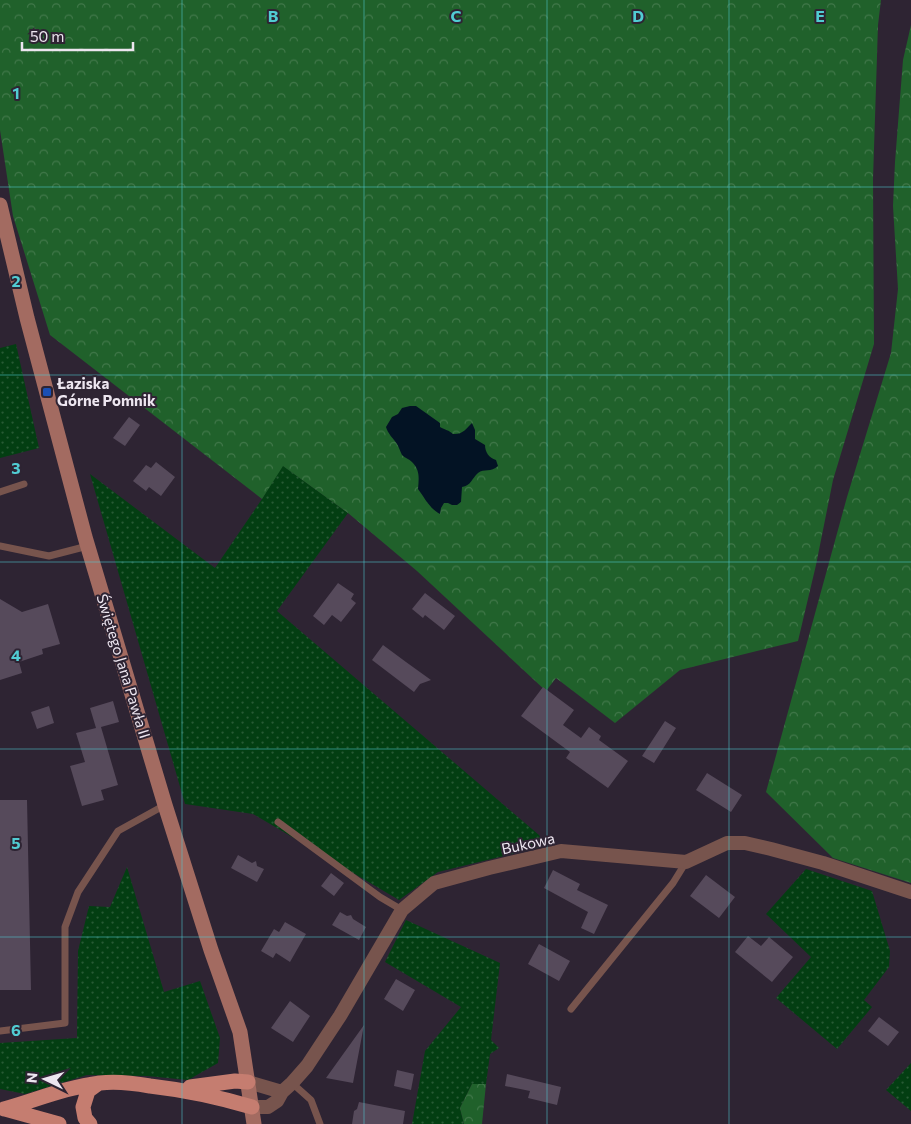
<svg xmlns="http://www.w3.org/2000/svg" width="911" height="1124" font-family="Commissioner,sans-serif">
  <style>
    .grass { fill: url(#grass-dots) }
    .forest { fill: url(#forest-crowns) }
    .water { fill: #031324 }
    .building { fill: #564a5b }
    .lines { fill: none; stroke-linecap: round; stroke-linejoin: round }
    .lane { stroke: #77544d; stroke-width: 7 }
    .street { stroke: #77544d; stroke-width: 14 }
    .secondary { stroke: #a36b61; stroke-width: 15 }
    .primary { stroke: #c57d70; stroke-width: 15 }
    .grid { fill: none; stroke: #51ccd3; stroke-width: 1; stroke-opacity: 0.55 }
    .transit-dot { fill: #1a4fb4; stroke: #2e2433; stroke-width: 2 }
    .labels { text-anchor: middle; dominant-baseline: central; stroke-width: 4; stroke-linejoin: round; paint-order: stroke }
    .poi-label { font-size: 15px; font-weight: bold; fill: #ede6f0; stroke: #2e2433; text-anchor: start }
    .street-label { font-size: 15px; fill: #ede6f0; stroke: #2e2433 }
    .grid-label { font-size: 16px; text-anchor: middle; font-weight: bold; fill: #51ccd3; stroke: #2e2433; stroke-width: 4; stroke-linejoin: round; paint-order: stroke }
  </style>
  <defs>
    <pattern id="grass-dots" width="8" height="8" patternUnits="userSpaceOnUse" patternTransform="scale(1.25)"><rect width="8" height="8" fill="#033e12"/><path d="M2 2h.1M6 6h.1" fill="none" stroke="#285a35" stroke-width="1.8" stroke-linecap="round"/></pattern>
    <pattern id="forest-crowns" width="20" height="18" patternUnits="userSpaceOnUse" patternTransform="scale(1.25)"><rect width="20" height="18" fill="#20612b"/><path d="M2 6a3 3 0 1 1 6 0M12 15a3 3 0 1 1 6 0" fill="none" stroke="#41784a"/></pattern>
  </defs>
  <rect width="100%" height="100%" fill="#2e2433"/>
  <path class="grass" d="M 16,344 L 39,448 L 0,458 L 0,348 Z
    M 282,465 L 348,513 L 277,611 L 539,835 L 545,846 L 438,872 L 399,900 L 253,814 L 185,804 L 90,474 L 215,568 L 262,499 Z
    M 127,867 L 164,992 L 200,981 L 220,1038 L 218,1063 L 188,1080 L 147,1076 L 87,1075 L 25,1094 L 0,1089 L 0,1043 L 77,1038 L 78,951 L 89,906 L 110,907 Z
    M 806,869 L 872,891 L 890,951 L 889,967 L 864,1000 L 872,1007 L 837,1049 L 776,998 L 811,957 L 766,914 Z
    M 406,920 L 500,963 L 491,1040 L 499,1048 L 490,1054 L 486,1084 L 472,1084 L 460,1108 L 464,1124 L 412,1124 L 425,1051 L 461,1007 L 385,962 Z
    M 911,1063 L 911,1111 L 886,1090 Z"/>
  <path class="forest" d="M 0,0 L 881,0 L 878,25 L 873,179 L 874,344 L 833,480 L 816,565 L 798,641 L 680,670 L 615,723 L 556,678 L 546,691 L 417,571 L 348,513 L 283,466 L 262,499 L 50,335 L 13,216 L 0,130 Z
    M 911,25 L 911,883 L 833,858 L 766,792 L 847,497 L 891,353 L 898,289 L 893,206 L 895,162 L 903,60 Z
    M 472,1084 L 486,1084 L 482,1124 L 464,1124 L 460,1108 Z"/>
  <path class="water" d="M 410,406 L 416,406 L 440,423 L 440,427 C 445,430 449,430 453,434 C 462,435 466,429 472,423 L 475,430 L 475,439 L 485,445 C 485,452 489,458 496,460 L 498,466 C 491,473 484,468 478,473 C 472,478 471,486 462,487 L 461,502 L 457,505 L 452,505 L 448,503 L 444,503 L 441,508 L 440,514 C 430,509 424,497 418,489 C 419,478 420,470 412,462 C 409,459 405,458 402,455 C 400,451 399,447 397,444 C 393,438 388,434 386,427 L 392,417 L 398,414 L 402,408 Z"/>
  <path class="building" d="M 129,417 L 140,425 L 125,446 L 113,438 Z
    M 156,462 L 175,477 L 161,496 L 149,487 L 146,491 L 133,481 L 146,465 L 151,468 Z
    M 338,583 L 354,594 L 351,599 L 356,603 L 341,622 L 332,615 L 324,625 L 313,616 Z
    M 425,593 L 455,616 L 444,630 L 425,615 L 423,618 L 412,609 Z
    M 0,599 L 22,612 L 48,604 L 60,644 L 42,649 L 43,654 L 19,662 L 22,673 L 0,680 Z
    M 383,645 L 406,662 L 431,680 L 420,684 L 414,692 L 372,660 Z
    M 543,687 L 574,710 L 563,725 L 581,738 L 589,727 L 601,736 L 599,740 L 628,761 L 608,788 L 566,758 L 570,752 L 521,716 Z
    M 113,701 L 119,722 L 101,727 L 118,785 L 101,790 L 104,800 L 82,806 L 70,766 L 85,762 L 76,733 L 96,728 L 90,708 Z
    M 49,706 L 54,723 L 37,729 L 31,712 Z
    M 665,721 L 676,728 L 654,763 L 642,756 Z
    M 707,773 L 742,795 L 731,812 L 696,790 Z
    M 0,800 L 27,800 L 31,990 L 0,990 Z
    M 238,855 L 252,863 L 256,861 L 257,866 L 264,869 L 257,882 L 231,868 Z
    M 553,870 L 580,884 L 577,890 L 608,905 L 594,934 L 581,928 L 588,912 L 544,888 Z
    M 331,873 L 344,883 L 334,896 L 321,886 Z
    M 706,875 L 735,897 L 719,918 L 690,896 Z
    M 340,912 L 347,916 L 351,915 L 353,919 L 366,927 L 359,940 L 332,925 Z
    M 285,922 L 306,934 L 290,962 L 276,953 L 273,958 L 261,951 L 274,929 L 279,932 Z
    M 748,936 L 761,946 L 769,937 L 793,957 L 772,982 L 735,952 Z
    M 539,944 L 570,961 L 559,981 L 528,964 Z
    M 396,979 L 415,990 L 403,1011 L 384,999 Z
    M 290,1001 L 310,1016 L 293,1042 L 271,1028 Z
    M 879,1017 L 899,1032 L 888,1046 L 868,1031 Z
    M 364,1025 L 353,1083 L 326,1078 Z
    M 397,1070 L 414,1074 L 411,1090 L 394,1086 Z
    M 507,1074 L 561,1087 L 557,1105 L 528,1098 L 530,1091 L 505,1086 Z
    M 359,1102 L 405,1111 L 403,1124 L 352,1124 L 354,1111 L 357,1109 Z"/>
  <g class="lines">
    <path class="lane" d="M 0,492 L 24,484
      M 0,546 L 49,556 L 80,548 L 87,544
      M 278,822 L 380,897 L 402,910
      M 571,1009 L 673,883 L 686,862
      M 0,1031 L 65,1023 L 65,927 L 78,892 L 118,831 L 165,805
      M 292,1083 L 311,1100 L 320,1124"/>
    <path class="street" d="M 248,1082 L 282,1092
      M 252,1107 L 268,1107 L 277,1101 L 282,1092 L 292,1083 L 307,1066 L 340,1016 L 402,910 L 434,883 L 489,868 L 561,851 L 686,862 L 727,843 L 745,843 L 771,849 L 823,863 L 911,892"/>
    <path class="secondary" d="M 0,205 L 27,318 L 85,537 L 165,805 L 211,950 L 240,1032 L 254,1124"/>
    <path class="primary" d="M 190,1087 L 235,1081 L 248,1082
      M 4,1109 C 36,1100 67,1087 100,1083 C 117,1081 133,1083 150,1086 C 185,1090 218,1097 252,1107
      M 5,1109 L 59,1124
      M 90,1124 L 85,1118 L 83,1107 L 88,1091 L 99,1083"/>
  </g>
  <path class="grid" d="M 182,0 L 182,1124M 364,0 L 364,1124M 547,0 L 547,1124M 729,0 L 729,1124M 0,187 L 911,187M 0,375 L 911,375M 0,562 L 911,562M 0,749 L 911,749M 0,937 L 911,937"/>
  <rect class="transit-dot" x="42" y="387" width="10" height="10" rx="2.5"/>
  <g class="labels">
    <g class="poi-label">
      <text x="57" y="383">Łaziska<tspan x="57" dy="17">Górne Pomnik</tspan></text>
    </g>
    <g class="street-label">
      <text transform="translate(124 666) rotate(73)">Świętego Jana Pawła II</text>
      <text transform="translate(528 843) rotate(-12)">Bukowa</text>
    </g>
  </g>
  <g class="grid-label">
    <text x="273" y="22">B</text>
    <text x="456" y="22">C</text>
    <text x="638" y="22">D</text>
    <text x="820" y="22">E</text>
    <text x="16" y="99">1</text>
    <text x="16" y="287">2</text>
    <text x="16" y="474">3</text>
    <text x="16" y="661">4</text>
    <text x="16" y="849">5</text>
    <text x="16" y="1036">6</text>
  </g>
  <g transform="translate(45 1079) rotate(275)" stroke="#2e2433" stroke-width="4" paint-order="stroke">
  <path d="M0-4L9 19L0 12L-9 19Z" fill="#ede6f0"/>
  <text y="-8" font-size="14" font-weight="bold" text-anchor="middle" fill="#ede6f0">N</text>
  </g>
  <path d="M22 42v8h111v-8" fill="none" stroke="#ede6f0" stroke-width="2.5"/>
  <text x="30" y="42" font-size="15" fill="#ede6f0" stroke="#2e2433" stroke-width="4" paint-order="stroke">50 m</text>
</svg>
